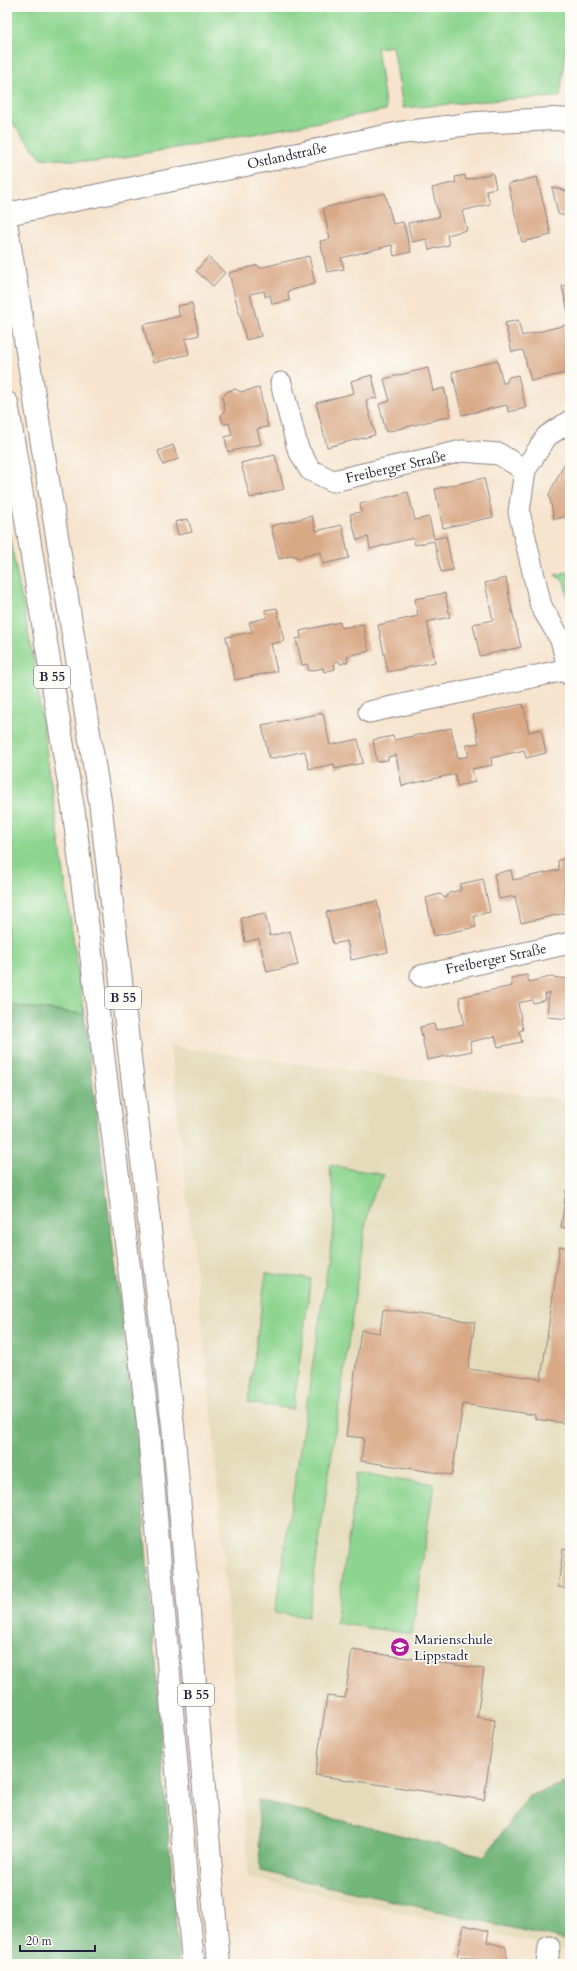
<svg xmlns="http://www.w3.org/2000/svg" width="577" height="1971" font-family="Cardo,serif">
  <style>
    .built { fill: #e4dbba }
    .green { fill: #8dd58f; stroke: #587c65 }
    .forest { fill: #72b67a; stroke: #4a6c5a }
    .building { fill: #d9a986 }
    .lines { fill: none; stroke-linecap: round; stroke-linejoin: round }
    .minor-casing { stroke: #8c8384; stroke-width: 23 }
    .tertiary-casing { stroke: #8c8384; stroke-width: 24 }
    .primary-casing { stroke: #8c8384; stroke-width: 24 }
    .minor { stroke: #fff; stroke-width: 21 }
    .tertiary { stroke: #fff; stroke-width: 22 }
    .primary { stroke: #fff; stroke-width: 22 }
    .labels { text-anchor: middle; dominant-baseline: central; stroke-width: 3.5; stroke-linejoin: round; paint-order: stroke }
    .shield { fill: #fdfcf7; stroke: #646373; stroke-width: 1 }
    .shield-label { font-size: 13px; font-weight: bold; fill: #22223b }
    .street-label { font-size: 14px; fill: #22223b; stroke: #fdfcf7 }
    .poi-label { font-size: 14px; fill: #22223b; stroke: #fdfcf7; text-anchor: start }
  </style>
  <rect width="100%" height="100%" fill="#fdfcf7"/>
  <filter id="ink" filterUnits="userSpaceOnUse"><feTurbulence type="fractalNoise" baseFrequency=".025" numOctaves="2"/><feDisplacementMap in="SourceGraphic" scale="8" xChannelSelector="R" yChannelSelector="G"/><feConvolveMatrix kernelMatrix="1 2 1 2 8 2 1 2 1" color-interpolation-filters="sRGB"/></filter>
  <filter id="wash" filterUnits="userSpaceOnUse"><feTurbulence type="fractalNoise" baseFrequency=".012" numOctaves="4" result="noise"/><feDisplacementMap in="SourceGraphic" scale="16" xChannelSelector="R" yChannelSelector="G"/><feGaussianBlur stdDeviation="0.9" result="paint"/><feColorMatrix in="noise" values="0 0 0 0 0 0 0 0 0 0 0 0 0 0 0 0 0 1.4 0 .05"/><feComposite in="paint" operator="in"/></filter>
  <g filter="url(#wash)">
    <rect width="100%" height="100%" fill="#f6e4ce"/>
    <path class="built" d="M 170,1046 L 570,1101 L 570,1951 L 249,1878 L 212,1416 Z"/>
    <path class="green" d="M 7,7 L 570,7 L 570,19 L 560,97 L 510,99 L 403,108 L 393,46 L 377,48 L 386,110 L 97,162 L 41,158 L 8,118 L 7,113 Z
      M 7,523 L 33,657 L 84,1014 L 7,1005 Z
      M 570,571 L 570,609 L 564,581 L 555,575 Z
      M 329,1165 L 384,1175 L 371,1199 L 365,1227 L 308,1617 L 275,1612 L 334,1224 L 334,1196 Z
      M 266,1273 L 311,1279 L 293,1409 L 248,1403 Z
      M 358,1473 L 434,1484 L 412,1634 L 336,1623 Z"/>
    <path class="forest" d="M 7,1005 L 84,1014 L 138,1448 L 179,1964 L 7,1964 Z
      M 570,1781 L 570,1941 L 260,1871 L 258,1800 L 485,1856 L 529,1796 Z"/>
    <g id="blocks">
      <path class="building" d="M 493,173 L 496,188 L 486,190 L 490,204 L 462,211 L 467,230 L 447,235 L 449,245 L 429,250 L 427,239 L 412,242 L 408,223 L 439,217 L 432,188 L 456,182 L 455,177 L 465,175 L 466,180 Z
        M 537,177 L 551,235 L 522,242 L 508,184 Z
        M 552,187 L 570,192 L 570,217 L 558,214 Z
        M 385,193 L 393,224 L 403,222 L 411,252 L 394,256 L 392,245 L 341,258 L 344,269 L 327,272 L 320,241 L 330,239 L 323,208 Z
        M 309,256 L 315,284 L 288,291 L 289,301 L 272,304 L 270,295 L 265,297 L 264,291 L 250,294 L 261,336 L 246,340 L 229,273 L 258,265 L 259,268 Z
        M 208,257 L 225,273 L 213,286 L 196,271 Z
        M 570,284 L 570,316 L 569,316 L 562,286 Z
        M 192,303 L 199,335 L 185,339 L 189,354 L 153,363 L 143,325 L 180,316 L 177,306 Z
        M 518,320 L 522,336 L 570,324 L 570,372 L 531,381 L 523,350 L 512,352 L 505,323 Z
        M 497,360 L 503,383 L 506,383 L 509,377 L 518,375 L 526,408 L 508,412 L 507,405 L 462,415 L 452,372 Z
        M 428,368 L 433,391 L 444,388 L 451,416 L 386,432 L 379,404 L 390,401 L 384,379 Z
        M 372,375 L 377,398 L 366,400 L 375,435 L 327,447 L 316,403 L 354,393 L 351,381 Z
        M 259,388 L 268,427 L 257,429 L 261,444 L 228,452 L 225,437 L 232,435 L 229,423 L 225,424 L 222,421 L 221,414 L 225,410 L 222,397 L 228,391 L 235,389 L 241,392 Z
        M 173,445 L 178,459 L 163,465 L 158,451 Z
        M 275,455 L 284,489 L 250,498 L 241,463 Z
        M 570,462 L 570,516 L 554,519 L 549,494 L 565,463 Z
        M 484,478 L 493,517 L 443,528 L 435,489 Z
        M 408,492 L 415,520 L 429,517 L 434,539 L 446,536 L 453,570 L 441,572 L 434,541 L 415,545 L 413,538 L 370,549 L 368,537 L 357,540 L 350,514 L 361,512 L 360,504 Z
        M 312,516 L 316,531 L 342,525 L 349,558 L 323,564 L 321,552 L 298,558 L 293,555 L 279,559 L 271,526 Z
        M 188,519 L 192,532 L 178,535 L 175,522 Z
        M 506,578 L 510,602 L 521,647 L 480,656 L 473,624 L 493,620 L 485,583 Z
        M 445,593 L 450,617 L 427,622 L 435,662 L 388,672 L 378,625 L 418,616 L 415,599 Z
        M 277,608 L 284,641 L 271,644 L 277,671 L 235,680 L 226,637 L 252,632 L 249,622 L 266,618 L 265,610 Z
        M 340,622 L 341,628 L 363,624 L 369,651 L 347,656 L 348,662 L 340,664 L 339,661 L 334,662 L 335,669 L 324,672 L 323,668 L 309,671 L 307,664 L 302,665 L 296,639 L 301,638 L 300,631 Z
        M 523,704 L 529,732 L 541,729 L 546,753 L 526,758 L 524,750 L 491,758 L 492,765 L 472,769 L 475,782 L 457,786 L 455,774 L 402,786 L 396,755 L 388,757 L 388,760 L 377,762 L 373,740 L 393,736 L 394,740 L 451,728 L 458,758 L 469,756 L 466,745 L 479,743 L 473,715 Z
        M 323,713 L 330,745 L 358,739 L 363,763 L 335,769 L 334,764 L 309,769 L 305,751 L 269,759 L 262,725 Z
        M 570,858 L 570,884 L 564,886 L 570,912 L 521,923 L 515,896 L 499,899 L 494,874 L 511,870 L 513,880 L 559,870 L 558,860 Z
        M 483,879 L 490,912 L 474,916 L 476,927 L 434,936 L 426,898 L 440,894 L 445,898 L 449,893 L 461,890 L 460,884 Z
        M 377,901 L 388,952 L 351,960 L 347,941 L 333,944 L 326,912 Z
        M 265,913 L 270,936 L 290,931 L 298,965 L 267,972 L 259,939 L 245,942 L 241,918 Z
        M 527,975 L 529,982 L 550,977 L 570,979 L 570,1019 L 547,1017 L 549,992 L 545,994 L 546,1000 L 533,1003 L 532,1000 L 518,1003 L 523,1030 L 519,1031 L 522,1042 L 498,1047 L 495,1036 L 470,1042 L 472,1051 L 427,1060 L 420,1027 L 434,1024 L 436,1030 L 464,1024 L 459,997 L 512,986 L 511,978 Z
        M 566,1190 L 570,1191 L 570,1229 L 561,1227 Z
        M 560,1246 L 570,1248 L 570,1424 L 535,1419 L 535,1415 L 463,1404 L 452,1475 L 361,1461 L 364,1438 L 346,1436 L 361,1330 L 380,1333 L 383,1309 L 475,1322 L 468,1369 L 541,1379 Z
        M 563,1549 L 570,1550 L 570,1589 L 558,1587 Z
        M 352,1650 L 484,1669 L 477,1717 L 495,1720 L 484,1800 L 315,1775 L 327,1696 L 345,1698 Z
        M 464,1925 L 489,1931 L 487,1942 L 506,1947 L 508,1964 L 474,1964 L 474,1959 L 457,1956 Z"/>
    </g>
  </g>
  <g filter="url(#ink)">
    <use href="#blocks" fill-opacity="0" stroke="#8c8384" stroke-width="1"/>
    <g class="lines">
      <defs>
        <path id="minor" d="M 281,383 L 298,449 L 310,470 L 333,481 L 462,451 L 499,454 L 525,470
          M 570,421 L 547,436 L 525,470 L 519,512 L 541,606 L 561,640 L 570,675
          M 369,712 L 569,669
          M 421,976 L 570,943
          M 547,1964 L 549,1947"/>
        <path id="tertiary" d="M 7,214 L 400,133 L 477,123 L 553,119 L 570,120"/>
        <path id="primary" d="M 7,228 L 100,801 L 173,1426 L 219,1964
          M 7,403 L 74,814 L 149,1432 L 193,1964"/>
      </defs>
      <use href="#minor" class="minor-casing"/>
      <use href="#tertiary" class="tertiary-casing"/>
      <use href="#primary" class="primary-casing"/>
      <use href="#minor" class="minor"/>
      <use href="#tertiary" class="tertiary"/>
      <use href="#primary" class="primary"/>
    </g>
  </g>
  <defs>
    <symbol id="school-disc" viewBox="-11 -11 22 22"><circle r="9.5" fill="#b5179e" stroke="#fdfcf7"/><path d="M0-5L7-2L0 1L-7-2ZM-4 1L0 2.5L4 1V4Q0 6-4 4Z" fill="#fff"/></symbol>
  </defs>
  <g fill-rule="evenodd">
    <use href="#school-disc" x="389" y="1636" width="22" height="22"/>
  </g>
  <g class="labels">
    <g class="shield">
      <rect x="34" y="666" width="36" height="22" rx="3"/>
      <rect x="105" y="987" width="36" height="22" rx="3"/>
      <rect x="178" y="1684" width="36" height="22" rx="3"/>
    </g>
    <g class="shield-label">
      <text x="52" y="677">B 55</text>
      <text x="123" y="998">B 55</text>
      <text x="196" y="1695">B 55</text>
    </g>
    <g class="street-label">
      <text transform="translate(287 156) rotate(-12)">Ostlandstraße</text>
      <text transform="translate(396 467) rotate(-13)">Freiberger Straße</text>
      <text transform="translate(496 959) rotate(-12)">Freiberger Straße</text>
    </g>
    <g class="poi-label">
      <text x="414" y="1639">Marienschule<tspan x="414" dy="16">Lippstadt</tspan></text>
    </g>
  </g>
  <rect width="577" height="1971" fill="none" stroke="#fdfcf7" stroke-width="24"/>
  <path d="M20 1945v6h75v-6" fill="none" stroke="#22223b" stroke-width="2"/>
  <text x="26" y="1945" font-size="12" fill="#22223b" stroke="#fdfcf7" stroke-width="3" paint-order="stroke">20 m</text>
</svg>
